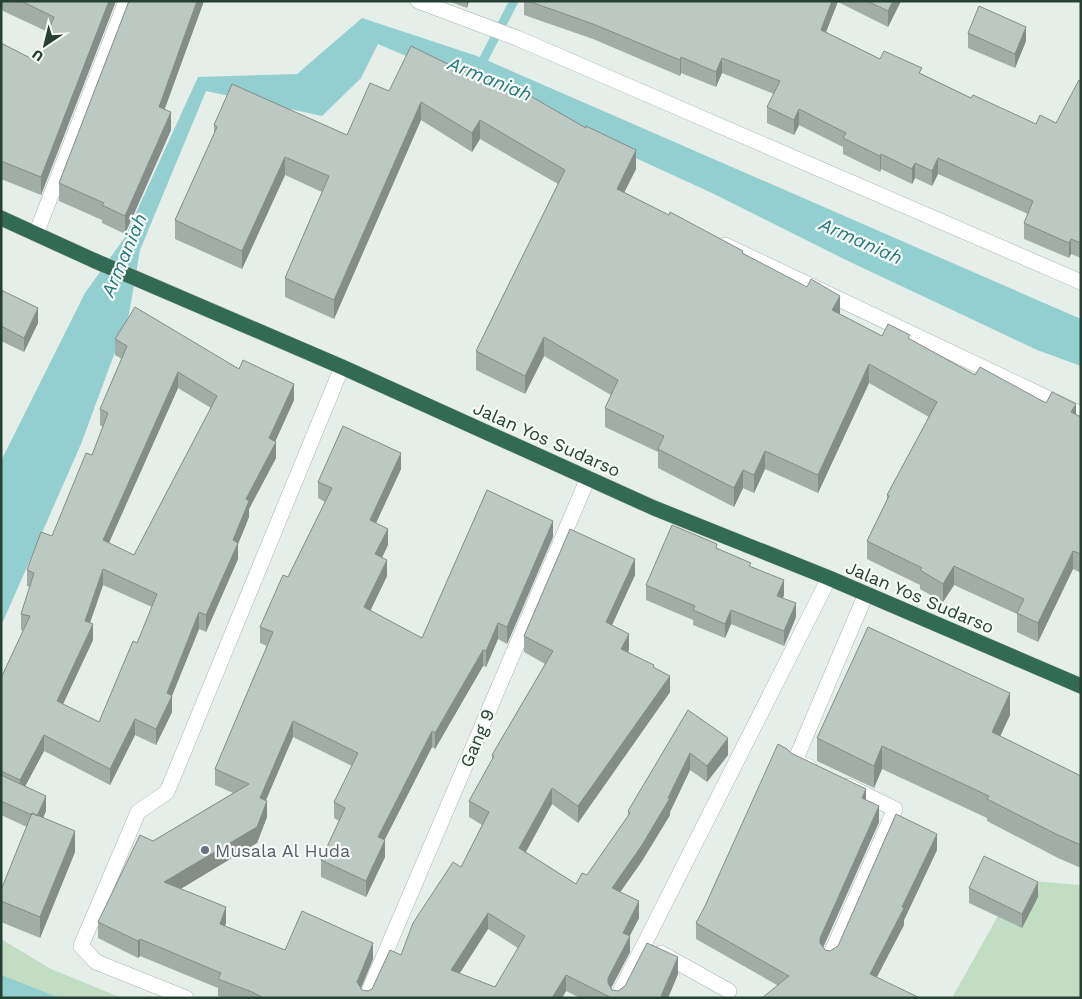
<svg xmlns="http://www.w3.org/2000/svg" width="1082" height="999" font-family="'Work Sans',sans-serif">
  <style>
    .green { fill: #c1dec4 }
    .water { fill: #93cfce }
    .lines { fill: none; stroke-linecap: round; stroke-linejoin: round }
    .stream { stroke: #93cfce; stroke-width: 9 }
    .minor-casing { stroke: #a9b6af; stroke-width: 16 }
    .highway-casing { stroke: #c2cac6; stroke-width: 16 }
    .minor { stroke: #fff; stroke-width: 15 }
    .highway { stroke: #336a56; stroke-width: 15 }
    .wall { fill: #a2ada7; fill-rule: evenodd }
    .shaded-wall { fill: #848d88 }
    .building { fill: #bcc9c2; stroke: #848d88; fill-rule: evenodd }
    .worship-dot { fill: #6b7280; stroke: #f7fbf8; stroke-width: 2 }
    .labels { text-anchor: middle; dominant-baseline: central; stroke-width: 4.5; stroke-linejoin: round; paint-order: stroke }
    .street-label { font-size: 18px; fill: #264034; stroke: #f7fbf8 }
    .worship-label { font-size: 18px; fill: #5b616d; stroke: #f7fbf8; text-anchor: start }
    .water-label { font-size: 19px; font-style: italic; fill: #237978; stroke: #f7fbf8 }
  </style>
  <rect width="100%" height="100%" fill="#e6eee9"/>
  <path class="green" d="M 1018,880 L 1081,885 L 1081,998 L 952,998 Z
    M 1,939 L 51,969 L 122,998 L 20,998 L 1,990 Z"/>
  <path class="water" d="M 362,18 L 477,56 L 1081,319 L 1081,366 L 1037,350 L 846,260 L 712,193 L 511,101 L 378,44 L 361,78 L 322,116 L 206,91 L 140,250 L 129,314 L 81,444 L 1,626 L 1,461 L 85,293 L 125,237 L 198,77 L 297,74 Z
    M 1,975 L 60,998 L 1,998 Z"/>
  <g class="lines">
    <path class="stream" d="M 478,70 L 514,1"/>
    <defs>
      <path id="minor" d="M 418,1 L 517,38 L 1081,282
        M 36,234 L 126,1
        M 725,245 L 1081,414
        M 809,767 L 795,761 L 866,594
        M 661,953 L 729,991
        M 829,958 L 895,809 L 848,786
        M 186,998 L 96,962 L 81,946 L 138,812 L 167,792 L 342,367
        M 366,998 L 588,478
        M 617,998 L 829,578"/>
      <path id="highway" d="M 1,218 L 93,260 L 342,367 L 654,508 L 829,578 L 1081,686"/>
    </defs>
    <use href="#minor" class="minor-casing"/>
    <use href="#highway" class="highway-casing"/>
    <use href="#minor" class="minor"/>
    <use href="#highway" class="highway"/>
  </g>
  <path class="wall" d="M 1,1 L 116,1 L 41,195 L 1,179 L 1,43 L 36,61 L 48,32 L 1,10 Z
    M 204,1 L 164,109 L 171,130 L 125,234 L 102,223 L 102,220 L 59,201 L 59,183 Z
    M 448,1 L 469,1 L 467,8 Z
    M 524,1 L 901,1 L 888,27 L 838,2 L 826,32 L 880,59 L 922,74 L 971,98 L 1036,124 L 1056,123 L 1081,81 L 1081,258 L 1071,254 L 1069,258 L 1024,239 L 1024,223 L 1028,214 L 938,174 L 932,186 L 915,178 L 912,184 L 881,169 L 880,172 L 843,154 L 843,147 L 799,125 L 794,135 L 767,123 L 767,107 L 774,94 L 722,73 L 716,87 L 681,73 L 680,76 L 593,39 L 524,15 Z
    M 968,33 L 1026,41 L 1015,68 L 968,48 Z
    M 389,91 L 508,94 L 636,169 L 624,192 L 743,253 L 840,314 L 882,336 L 910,339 L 975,375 L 1046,403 L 1081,417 L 1081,573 L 1073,569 L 1038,642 L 1017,632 L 1017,614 L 954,585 L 943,602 L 920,589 L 920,585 L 867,559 L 867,541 L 887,500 L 887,495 L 929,417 L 869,383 L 818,493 L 765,469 L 754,493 L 743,488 L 734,507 L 658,468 L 658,452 L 605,427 L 605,408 L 611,395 L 544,356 L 525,394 L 476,370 L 476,351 L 558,184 L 480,139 L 472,152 L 421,120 L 334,319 L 285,297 L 285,278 L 322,192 L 285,175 L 242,269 L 175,239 L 175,220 L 214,135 L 214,125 L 347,135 Z
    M 1,290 L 38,323 L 24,352 L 1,341 Z
    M 115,339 L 239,369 L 294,400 L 275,442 L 276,458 L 249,509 L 249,517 L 238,544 L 238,559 L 206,632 L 199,629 L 172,696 L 172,712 L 156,745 L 135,735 L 110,785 L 44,751 L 25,786 L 46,811 L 43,818 L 75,852 L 40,938 L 1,922 L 1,890 L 27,827 L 1,815 L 1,678 L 23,631 L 21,630 L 21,614 L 30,587 L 27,586 L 27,570 L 52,536 L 92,455 L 103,427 L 100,425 L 100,409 L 122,359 L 115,355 ZM 178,388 L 211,408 L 134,555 L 109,543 ZM 103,585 L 152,607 L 137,643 L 99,722 L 63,704 L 93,640 L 90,623 Z
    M 401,469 L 376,523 L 388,545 L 382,558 L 387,576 L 370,611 L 422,638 L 553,537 L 507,644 L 498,639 L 486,667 L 483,666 L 435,749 L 432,747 L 384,840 L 385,857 L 366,897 L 321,877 L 321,860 L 339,821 L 334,818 L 334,802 L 352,766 L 293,737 L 266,800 L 267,817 L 257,843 L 180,889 L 226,923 L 225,926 L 285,950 L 373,959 L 361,988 L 362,990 L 368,991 L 372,989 L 401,955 L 461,867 L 482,825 L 469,817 L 469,801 L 492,760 L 492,755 L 545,664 L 524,652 L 524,636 L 635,575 L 612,625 L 629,650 L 628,652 L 654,667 L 670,692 L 578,823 L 552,804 L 526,852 L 576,884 L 587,875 L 628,816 L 628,811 L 688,710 L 728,755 L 707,782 L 690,770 L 670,812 L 670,815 L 642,861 L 620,892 L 639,918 L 630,935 L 630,952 L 611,988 L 612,990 L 618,991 L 678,974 L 668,998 L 580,998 L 566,991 L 562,998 L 224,998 L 218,996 L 218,988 L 140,956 L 138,958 L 98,938 L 98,922 L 153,841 L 233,793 L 215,785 L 215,769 L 267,646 L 260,643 L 260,627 L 288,577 L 325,502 L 318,498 L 318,482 ZM 488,929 L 518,948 L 495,987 L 459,974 Z
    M 717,548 L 751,567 L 784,595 L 783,598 L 796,617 L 784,646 L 731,624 L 725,638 L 693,625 L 693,620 L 646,600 L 646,585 Z
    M 1010,715 L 1000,736 L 1081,776 L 1081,868 L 1058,858 L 987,821 L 987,818 L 882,769 L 874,788 L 817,761 L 817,738 Z
    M 791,753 L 866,800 L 879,822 L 823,948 L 825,950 L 830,951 L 838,946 L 937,850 L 904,920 L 904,925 L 877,977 L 777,985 L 696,939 L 696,923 Z
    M 969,888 L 1038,897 L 1022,928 L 969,903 Z"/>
  <path class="shaded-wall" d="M 109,1 L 116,1 L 41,195 L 41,177 Z
    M 197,1 L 204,1 L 159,125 L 159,107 Z
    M 467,1 L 469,1 L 467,8 Z
    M 832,1 L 838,1 L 821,45 L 821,30 Z
    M 893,1 L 901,1 L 888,27 L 888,11 Z
    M 1026,27 L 1026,41 L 1015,68 L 1015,54 Z
    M 681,57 L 681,73 L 680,76 L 680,60 Z
    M 722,58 L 722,73 L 716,87 L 716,72 Z
    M 421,102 L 421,120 L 334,319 L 334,300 Z
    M 799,109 L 799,125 L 794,135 L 794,120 Z
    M 171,112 L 171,130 L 125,234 L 125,216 Z
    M 480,120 L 480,139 L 472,152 L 472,133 Z
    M 636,150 L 636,169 L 617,207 L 617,189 Z
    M 881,154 L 881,169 L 880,172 L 880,156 Z
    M 285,157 L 285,175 L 242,269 L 242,251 Z
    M 938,158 L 938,174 L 932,186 L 932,171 Z
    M 915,163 L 915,178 L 912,184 L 912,169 Z
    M 1071,239 L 1071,254 L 1069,258 L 1069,243 Z
    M 840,296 L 840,314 L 832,310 Z
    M 38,308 L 38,323 L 24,352 L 24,338 Z
    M 544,337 L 544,356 L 525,394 L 525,376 Z
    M 869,364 L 869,383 L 818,493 L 818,475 Z
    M 178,372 L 178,388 L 103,556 L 103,540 Z
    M 294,384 L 294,400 L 269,455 L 269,438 Z
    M 1076,404 L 1076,422 L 1071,412 Z
    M 276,442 L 276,458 L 249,509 L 249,517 L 238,544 L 238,559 L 206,632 L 206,615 L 246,499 Z
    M 765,451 L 765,469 L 754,493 L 754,475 Z
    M 401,453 L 401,469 L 370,536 L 370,520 Z
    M 743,470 L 743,488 L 734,507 L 734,488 Z
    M 553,521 L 553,537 L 507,644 L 507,627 Z
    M 388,529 L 388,545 L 375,571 L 375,554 Z
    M 1073,551 L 1073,569 L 1038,642 L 1038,623 Z
    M 635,559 L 635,575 L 606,638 L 606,622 Z
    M 387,560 L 387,576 L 364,624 L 364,607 Z
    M 954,566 L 954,585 L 943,602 L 943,584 Z
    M 103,569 L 103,585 L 85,637 L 85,621 Z
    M 784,580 L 784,595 L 777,610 L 777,596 Z
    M 796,603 L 796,617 L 784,646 L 784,631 Z
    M 731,610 L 731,624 L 725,638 L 725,624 Z
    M 199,612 L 199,629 L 171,698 L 172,696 L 172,712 L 156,745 L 156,729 L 167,693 Z
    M 498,623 L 498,639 L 486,667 L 486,651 Z
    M 93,624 L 93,640 L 57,717 L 57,701 Z
    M 629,634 L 629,650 L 621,665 L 621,649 Z
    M 483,650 L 483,666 L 435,749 L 435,733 Z
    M 670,676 L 670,692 L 578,823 L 578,806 Z
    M 1010,693 L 1010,715 L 992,754 L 992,732 Z
    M 135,719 L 135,735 L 110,785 L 110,769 Z
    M 293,721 L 293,737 L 260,814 L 260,798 Z
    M 432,731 L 432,747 L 378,853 L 378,837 Z
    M 44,735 L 44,751 L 20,796 L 20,780 Z
    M 728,738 L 728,755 L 707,782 L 707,766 Z
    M 882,746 L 882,769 L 874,788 L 874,766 Z
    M 690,753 L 690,770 L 670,812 L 670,815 L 642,861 L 612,904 L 612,888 L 668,798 Z
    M 552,788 L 552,804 L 519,864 L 519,848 Z
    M 866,789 L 866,805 L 862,798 Z
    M 46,796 L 46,811 L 37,832 L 37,817 Z
    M 267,801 L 267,817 L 257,843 L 164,899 L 164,882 Z
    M 879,806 L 879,822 L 820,954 L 820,938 Z
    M 75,831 L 75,852 L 40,938 L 40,917 Z
    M 937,834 L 937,850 L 904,920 L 904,925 L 870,990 L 870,974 Z
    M 385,840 L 385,857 L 366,897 L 366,881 Z
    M 1038,882 L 1038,897 L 1022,928 L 1022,914 Z
    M 639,901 L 639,918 L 623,949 L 623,933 Z
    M 226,907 L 226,923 L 220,940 L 220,924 Z
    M 488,913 L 488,929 L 451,987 L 451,970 Z
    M 630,936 L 630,952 L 608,994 L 608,978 Z
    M 140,939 L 140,956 L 138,958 L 138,941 Z
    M 373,943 L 373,959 L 357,998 L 357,982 Z
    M 678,957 L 678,974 L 668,998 L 661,998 L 661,996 Z
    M 566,975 L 566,991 L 562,998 L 552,998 Z"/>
  <path class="building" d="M 21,1 L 109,1 L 41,177 L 1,161 L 1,43 L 36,61 L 54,17 Z
    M 129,1 L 197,1 L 159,107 L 171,112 L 125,216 L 102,205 L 104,203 L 59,183 Z
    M 528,1 L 832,1 L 821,30 L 880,59 L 884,51 L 922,68 L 919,73 L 971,98 L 973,95 L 1036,124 L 1040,115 L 1056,123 L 1079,80 L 1081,81 L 1081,243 L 1071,239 L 1069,243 L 1024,223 L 1033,201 L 938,158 L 932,171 L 915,163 L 912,169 L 881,154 L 880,156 L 843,138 L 846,133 L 799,109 L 794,120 L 767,107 L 780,81 L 722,58 L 716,72 L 681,57 L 680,60 L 593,24 Z
    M 867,1 L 893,1 L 888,11 Z
    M 979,6 L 1026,27 L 1015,54 L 968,33 Z
    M 411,46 L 464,72 L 467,68 L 508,94 L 513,86 L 586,128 L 586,126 L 636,150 L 617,189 L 669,215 L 670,212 L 743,251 L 742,253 L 807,287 L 811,279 L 840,296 L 832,310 L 882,336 L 888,324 L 910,335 L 908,338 L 975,375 L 980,367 L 1046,403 L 1052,392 L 1076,404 L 1071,412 L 1081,417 L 1081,554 L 1073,551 L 1038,623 L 1017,613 L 1024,599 L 954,566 L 943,584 L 920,570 L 922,568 L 867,541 L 889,496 L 887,495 L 937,402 L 869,364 L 818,475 L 765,451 L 754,475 L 743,470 L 734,488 L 658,449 L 664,436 L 605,408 L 618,380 L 544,337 L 525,376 L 476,351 L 565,170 L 480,120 L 472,133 L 421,102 L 334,300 L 285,278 L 329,176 L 285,157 L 242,251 L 175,220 L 217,127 L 214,125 L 232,84 L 347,135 L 370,83 L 389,91 Z
    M 1,290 L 38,308 L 24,338 L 1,326 Z
    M 135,307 L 239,369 L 243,360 L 294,384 L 269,438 L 276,442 L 246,499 L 249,501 L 233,540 L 238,543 L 206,615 L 199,612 L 167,693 L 172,696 L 156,729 L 135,719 L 110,769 L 44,735 L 20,780 L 1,771 L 1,678 L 30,616 L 21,614 L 34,573 L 27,570 L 41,532 L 52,536 L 86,453 L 92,455 L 108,413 L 100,409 L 127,346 L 115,339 ZM 178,372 L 217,396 L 134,555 L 103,540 ZM 103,569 L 157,594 L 137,643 L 133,641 L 99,722 L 57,701 L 93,624 L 85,621 Z
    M 343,426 L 401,453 L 370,520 L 388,529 L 375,554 L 387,560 L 364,607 L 422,638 L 487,490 L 553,521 L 507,627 L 498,623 L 486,651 L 483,650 L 435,733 L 432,731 L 378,837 L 385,840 L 366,881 L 321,860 L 345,808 L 334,802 L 358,753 L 293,721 L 260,798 L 267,801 L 257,827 L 164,882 L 226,907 L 220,924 L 285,950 L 302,911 L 373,943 L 357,982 L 362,990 L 368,991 L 372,989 L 390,950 L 401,955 L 413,923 L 453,862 L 461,867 L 489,812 L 469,801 L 494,756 L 492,755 L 553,651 L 524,636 L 570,529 L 635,559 L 606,622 L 629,634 L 621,649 L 654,665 L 653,667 L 670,676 L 578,806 L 552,788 L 519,848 L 576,884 L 582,873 L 587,875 L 630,813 L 628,811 L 688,710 L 728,738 L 707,766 L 690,753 L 668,798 L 670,798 L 642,845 L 612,888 L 639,901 L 623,933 L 630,936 L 608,978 L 608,983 L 612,990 L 618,991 L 625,986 L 647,943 L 678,957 L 661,996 L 665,998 L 612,998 L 566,975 L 552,998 L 264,998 L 252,992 L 218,979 L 221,973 L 140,939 L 138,941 L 98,922 L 140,835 L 153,841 L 249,784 L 215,769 L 273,632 L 260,627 L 283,575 L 288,577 L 332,488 L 318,482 ZM 488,913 L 525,936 L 495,987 L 451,970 Z
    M 672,525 L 717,544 L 716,548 L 751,563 L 749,566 L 784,580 L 777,596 L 796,603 L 784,631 L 731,610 L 725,624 L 693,610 L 695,606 L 646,585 Z
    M 868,627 L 1010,693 L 992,732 L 1081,776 L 1081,845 L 1058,835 L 987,799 L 989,796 L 882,746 L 874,766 L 817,738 Z
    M 778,744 L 787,749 L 791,753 L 866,789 L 862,798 L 879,806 L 820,938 L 820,943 L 825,950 L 830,951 L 838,946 L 896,814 L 937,834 L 902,907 L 904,908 L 870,974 L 920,998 L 762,998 L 789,976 L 696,923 L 705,906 Z
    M 1,775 L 46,796 L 37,816 L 32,813 L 32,815 L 1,801 Z
    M 32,813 L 75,831 L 40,917 L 1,901 L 1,890 Z
    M 984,856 L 1038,882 L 1022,914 L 969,888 Z"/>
  <circle class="worship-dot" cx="205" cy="850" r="5"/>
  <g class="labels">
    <g class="street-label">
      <text transform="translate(547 439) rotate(24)">Jalan Yos Sudarso</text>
      <text transform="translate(920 597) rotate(23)">Jalan Yos Sudarso</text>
      <text transform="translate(477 738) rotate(-67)">Gang 9</text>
    </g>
    <g class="worship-label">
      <text x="215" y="850">Musala Al Huda</text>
    </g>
    <g class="water-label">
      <text transform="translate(490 79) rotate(22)">Armaniah</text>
      <text transform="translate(861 241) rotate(24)">Armaniah</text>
      <text transform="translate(124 255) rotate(-67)">Armaniah</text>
    </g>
  </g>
  <rect width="1082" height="999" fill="none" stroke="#264034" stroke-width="5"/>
  <g transform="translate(45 45) rotate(215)" stroke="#f7fbf8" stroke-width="4" paint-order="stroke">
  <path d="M0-4L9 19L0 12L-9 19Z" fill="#264034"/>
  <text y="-8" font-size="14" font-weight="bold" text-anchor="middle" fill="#264034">U</text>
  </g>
</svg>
